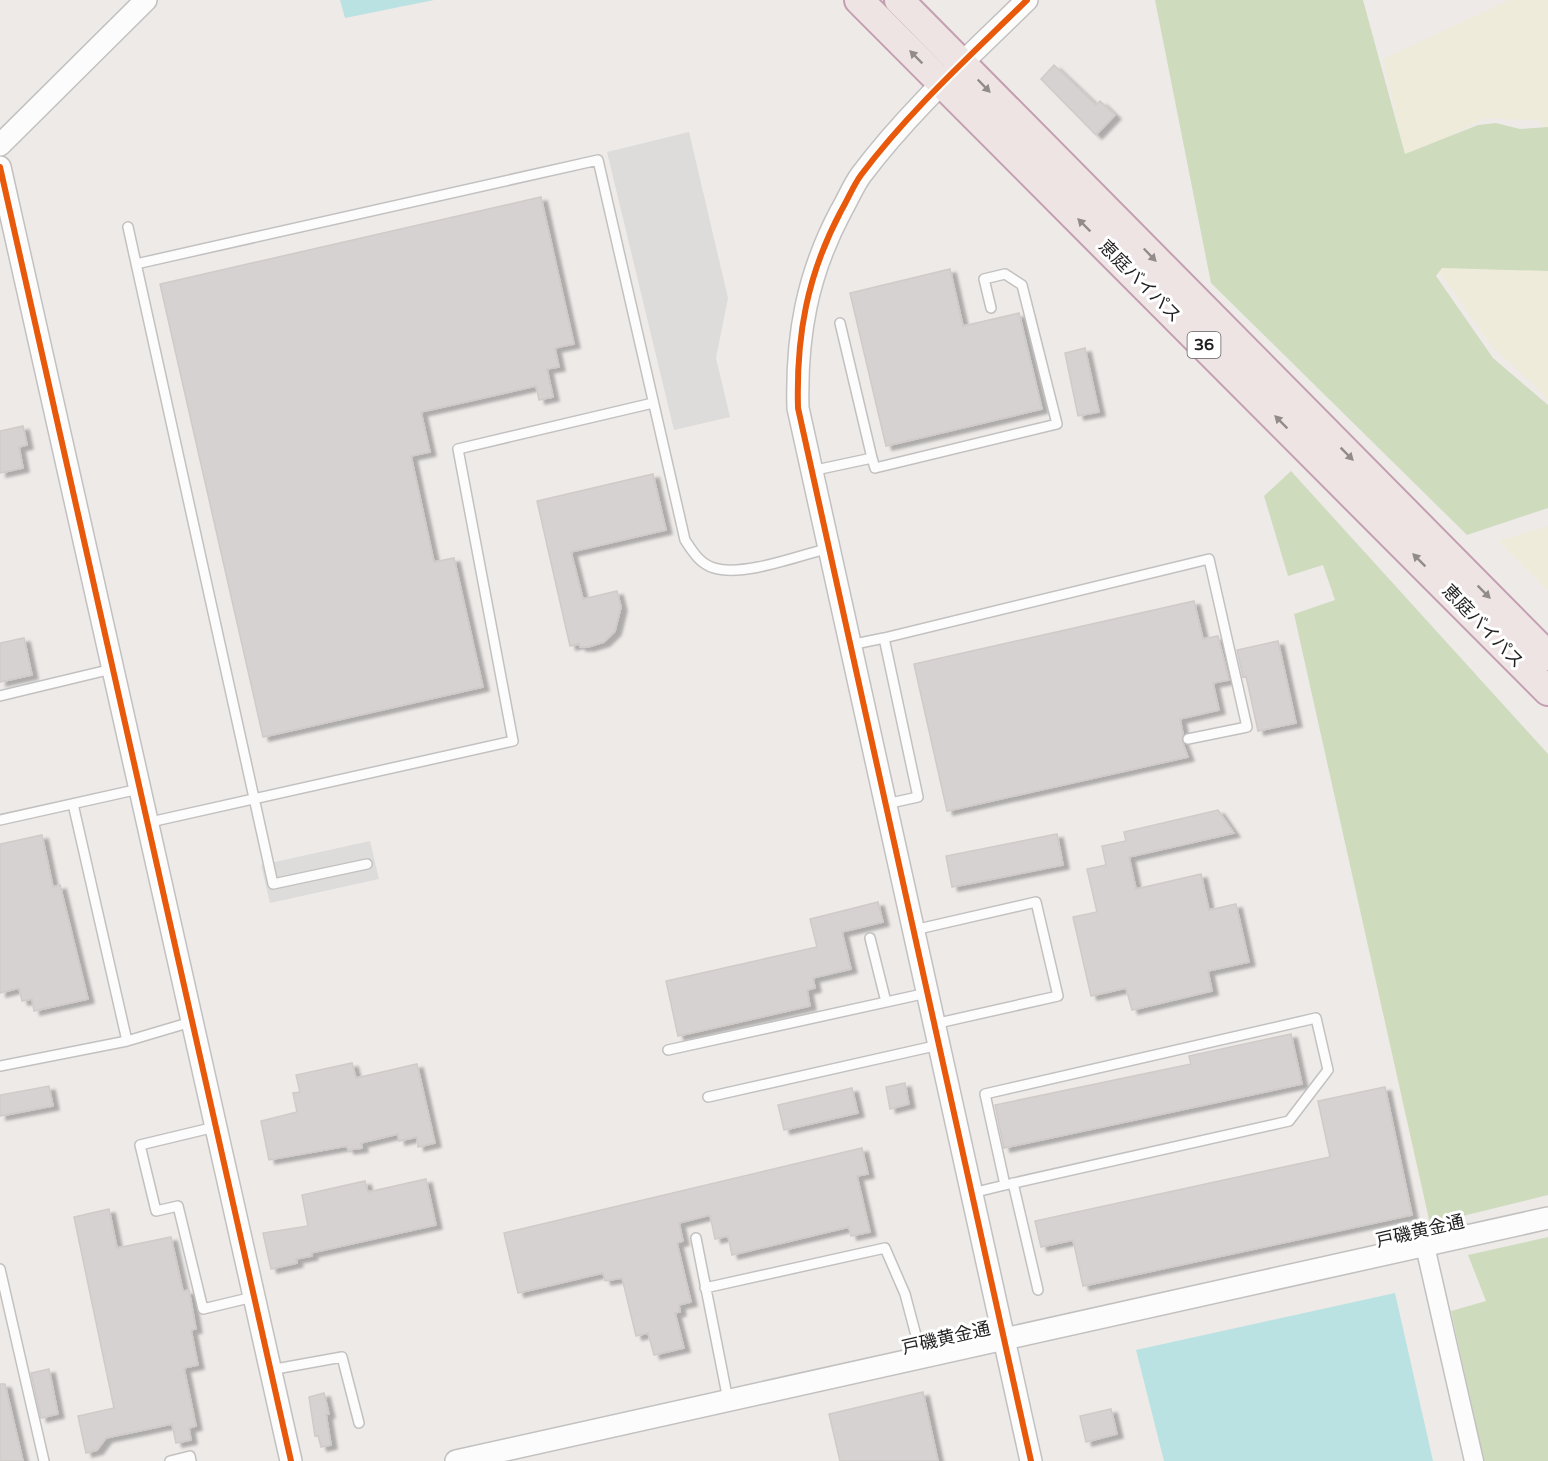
<svg xmlns="http://www.w3.org/2000/svg" width="1548" height="1461" font-family="'Varela Round','Noto Sans JP',sans-serif">
  <style>
    .farmland { fill: #eeebdb }
    .forest { fill: #cedcbd }
    .parking { fill: #dddcdb }
    .water { fill: #bbe2e2 }
    .building { fill: #d6d2d1; stroke: #d0cbc9; stroke-width: 1.5; filter: url(#shadow) }
    .lines { fill: none; stroke-linecap: round; stroke-linejoin: round }
    .service-casing { stroke: #c3c1c0; stroke-width: 12 }
    .minor-casing { stroke: #c3c1c0; stroke-width: 21 }
    .tertiary-casing { stroke: #c3c1c0; stroke-width: 24 }
    .trunk-casing { stroke: #c49eb1; stroke-width: 32 }
    .service { stroke: #fcfcfc; stroke-width: 9 }
    .minor { stroke: #fcfcfc; stroke-width: 18 }
    .tertiary { stroke: #fcfcfc; stroke-width: 21 }
    .trunk { stroke: #eee4e4; stroke-width: 28 }
    .cycleway-casing { stroke: #fff; stroke-width: 10 }
    .cycleway { stroke: #e8590c; stroke-width: 6 }
    .oneway { fill: #918b8b }
    .labels { text-anchor: middle; dominant-baseline: central; stroke-width: 6; stroke-linejoin: round; paint-order: stroke }
    .shield { fill: #fff; stroke: #626262; stroke-width: 1.5 }
    .shield-label { font-size: 16px; font-weight: bold; fill: #1f1f1f }
    .street-label { font-size: 18px; fill: #1f1f1f; stroke: #fff }
  </style>
  <defs>
    <filter id="shadow"><feDropShadow dx="6" dy="4" stdDeviation="1.5" flood-color="#0004"/></filter>
  </defs>
  <rect width="100%" height="100%" fill="#edeae8"/>
  <path class="farmland" d="M 1509,0 L 1548,0 L 1548,133 L 1541,121 L 1486,118 L 1406,158 L 1383,59 Z
    M 1434,265 L 1548,265 L 1548,401 L 1535,386 L 1494,349 Z
    M 1548,526 L 1548,591 L 1498,541 Z"/>
  <path class="forest" d="M 1155,0 L 1363,0 L 1405,154 L 1478,125 L 1496,123 L 1520,129 L 1548,127 L 1548,271 L 1442,268 L 1436,276 L 1493,358 L 1548,405 L 1548,508 L 1467,535 L 1211,283 Z
    M 1291,471 L 1548,754 L 1548,1195 L 1430,1224 L 1294,614 L 1335,600 L 1323,565 L 1288,576 L 1264,496 Z
    M 1548,1237 L 1548,1461 L 1484,1461 L 1451,1311 L 1486,1301 L 1468,1255 Z"/>
  <path class="parking" d="M 689,132 L 728,298 L 716,358 L 730,417 L 674,430 L 607,152 Z
    M 370,841 L 379,879 L 270,903 L 261,865 Z"/>
  <path class="water" d="M 340,0 L 434,0 L 345,18 Z
    M 1395,1293 L 1433,1461 L 1164,1461 L 1136,1350 Z"/>
  <path class="building" d="M 1054,65 L 1096,105 L 1100,101 L 1115,115 L 1096,135 L 1041,79 Z
    M 541,197 L 574,344 L 555,348 L 559,367 L 547,369 L 553,397 L 539,400 L 536,386 L 421,412 L 430,452 L 411,456 L 434,562 L 454,558 L 483,687 L 263,737 L 160,284 Z
    M 950,269 L 963,326 L 1019,313 L 1042,409 L 886,446 L 850,293 Z
    M 1085,348 L 1099,412 L 1078,416 L 1065,353 Z
    M 23,426 L 27,445 L 19,447 L 23,468 L 0,473 L 0,431 Z
    M 653,474 L 666,530 L 571,552 L 583,599 L 617,591 L 621,607 L 615,631 L 604,642 L 588,647 L 580,647 L 579,644 L 570,646 L 537,501 Z
    M 1194,601 L 1203,639 L 1218,636 L 1229,680 L 1213,683 L 1219,710 L 1180,719 L 1183,734 L 1182,741 L 1188,757 L 947,811 L 914,664 Z
    M 24,638 L 32,675 L 0,682 L 0,643 Z
    M 1278,641 L 1296,723 L 1258,731 L 1246,676 L 1243,677 L 1237,650 Z
    M 1218,810 L 1234,833 L 1129,857 L 1136,889 L 1201,874 L 1209,910 L 1236,904 L 1249,962 L 1208,971 L 1212,991 L 1132,1010 L 1126,988 L 1091,996 L 1073,917 L 1097,912 L 1087,869 L 1106,865 L 1102,846 L 1126,841 L 1124,832 Z
    M 1057,834 L 1063,865 L 952,887 L 946,856 Z
    M 42,835 L 53,887 L 60,885 L 88,999 L 34,1011 L 32,999 L 22,1001 L 19,988 L 0,993 L 0,844 Z
    M 878,902 L 883,922 L 842,932 L 851,969 L 813,978 L 815,988 L 807,990 L 810,1006 L 678,1036 L 666,981 L 817,947 L 810,919 Z
    M 1291,1034 L 1302,1084 L 1004,1148 L 995,1105 L 1191,1064 L 1189,1056 Z
    M 352,1063 L 356,1078 L 417,1064 L 435,1143 L 418,1147 L 417,1137 L 399,1141 L 398,1134 L 361,1143 L 362,1148 L 348,1150 L 347,1146 L 269,1160 L 261,1121 L 297,1112 L 293,1093 L 300,1092 L 296,1075 Z
    M 905,1083 L 909,1104 L 890,1109 L 886,1087 Z
    M 49,1086 L 53,1106 L 0,1116 L 0,1095 Z
    M 1385,1087 L 1412,1215 L 1083,1286 L 1073,1240 L 1041,1247 L 1035,1221 L 1330,1157 L 1318,1101 Z
    M 852,1088 L 858,1113 L 784,1130 L 778,1105 Z
    M 862,1148 L 868,1174 L 857,1176 L 870,1232 L 851,1236 L 849,1227 L 732,1255 L 728,1236 L 715,1239 L 710,1215 L 679,1223 L 683,1241 L 677,1243 L 691,1302 L 679,1305 L 680,1312 L 675,1313 L 684,1348 L 654,1355 L 648,1333 L 636,1336 L 622,1278 L 605,1281 L 603,1273 L 518,1293 L 504,1233 Z
    M 426,1179 L 436,1225 L 311,1253 L 312,1256 L 296,1259 L 297,1263 L 271,1269 L 263,1233 L 308,1226 L 302,1195 L 365,1181 L 368,1192 Z
    M 109,1209 L 117,1248 L 171,1237 L 183,1291 L 189,1290 L 196,1329 L 191,1330 L 198,1365 L 184,1368 L 196,1426 L 189,1428 L 191,1440 L 176,1443 L 172,1424 L 106,1438 L 97,1450 L 86,1453 L 78,1416 L 114,1408 L 74,1217 Z
    M 49,1369 L 58,1414 L 41,1418 L 31,1373 Z
    M 0,1384 L 5,1384 L 23,1461 L 0,1461 Z
    M 923,1392 L 938,1461 L 840,1461 L 829,1414 Z
    M 324,1393 L 329,1414 L 326,1414 L 331,1445 L 321,1447 L 318,1435 L 315,1436 L 309,1397 Z
    M 1111,1409 L 1117,1434 L 1086,1442 L 1080,1416 Z"/>
  <g class="lines">
    <defs>
      <path id="service" d="M 128,227 L 273,884 L 367,864
        M 136,264 L 598,160 L 685,540 C 693,552 700,564 714,568 C 743,577 798,556 829,548
        M 872,458 L 875,468 L 1057,424 L 1022,285 L 1005,274 L 984,279 L 991,308
        M 811,471 L 872,458 L 840,323
        M 884,638 L 1209,559 L 1247,727 L 1188,739
        M 850,645 L 884,638 L 918,797 L 886,804
        M 0,696 L 112,669
        M 73,804 L 127,1041
        M 0,820 L 139,789
        M 146,823 L 513,741 L 458,449 L 653,403
        M 914,930 L 1036,902 L 1058,996 L 934,1024
        M 870,938 L 886,1002
        M 668,1050 L 927,993
        M 0,1066 L 127,1041 L 191,1022
        M 708,1097 L 939,1045
        M 215,1127 L 140,1145 L 156,1211 L 178,1206 L 203,1309 L 253,1297
        M 1013,1183 L 1038,1290
        M 972,1193 L 1005,1185 L 1289,1121 L 1328,1070 L 1316,1018 L 985,1094 L 1005,1185
        M 696,1238 L 728,1400
        M 0,1269 L 44,1461
        M 705,1288 L 885,1248 L 905,1294 L 922,1358
        M 270,1370 L 342,1357 L 359,1423
        M 170,1461 L 190,1456 L 191,1461"/>
      <path id="minor" d="M 1425,1246 L 1474,1461"/>
      <path id="tertiary" d="M 1027,0 C 970,56 909,111 861,175 C 853,186 848,199 841,211 C 807,275 796,336 798,408 L 1031,1461
        M 0,145 L 146,0
        M 0,167 L 291,1461
        M 456,1461 L 1548,1218"/>
      <path id="trunk" d="M 859,0 L 1548,691
        M 899,0 L 1548,656"/>
    </defs>
    <use href="#service" class="service-casing"/>
    <use href="#minor" class="minor-casing"/>
    <use href="#tertiary" class="tertiary-casing"/>
    <use href="#trunk" class="trunk-casing"/>
    <use href="#service" class="service"/>
    <use href="#minor" class="minor"/>
    <use href="#tertiary" class="tertiary"/>
    <use href="#trunk" class="trunk"/>
    <defs>
      <path id="cycleway" d="M 1027,0 C 970,56 909,111 861,175 C 853,186 848,199 841,211 C 807,275 796,336 798,408 L 1031,1461
        M 0,167 L 291,1461"/>
    </defs>
    <use href="#cycleway" class="cycleway-casing"/>
    <use href="#cycleway" class="cycleway"/>
  </g>
  <defs><path id="oneway-solid" d="M-6-.8H1V-3.2L6.5 0L1 3.2V.8H-6Z" transform="scale(1.5)"/></defs>
  <g class="oneway">
    <use href="#oneway-solid" transform="translate(916 57) rotate(-135)"/>
    <use href="#oneway-solid" transform="translate(984 86) rotate(46)"/>
    <use href="#oneway-solid" transform="translate(1084 225) rotate(-135)"/>
    <use href="#oneway-solid" transform="translate(1150 255) rotate(46)"/>
    <use href="#oneway-solid" transform="translate(1281 422) rotate(-135)"/>
    <use href="#oneway-solid" transform="translate(1347 454) rotate(45)"/>
    <use href="#oneway-solid" transform="translate(1419 560) rotate(-135)"/>
    <use href="#oneway-solid" transform="translate(1484 592) rotate(45)"/>
  </g>
  <g class="labels">
    <rect class="shield" x="1187.5" y="332" width="33" height="26" rx="4.5"/>
    <g class="shield-label">
      <text x="1204" y="345">36</text>
    </g>
    <g class="street-label">
      <text transform="translate(1140 281) rotate(45)">恵庭バイパス</text>
      <text transform="translate(1483 626) rotate(46)">恵庭バイパス</text>
      <text transform="translate(1420 1231) rotate(-13)">戸磯黄金通</text>
      <text transform="translate(946 1338) rotate(-13)">戸磯黄金通</text>
    </g>
  </g>
</svg>
